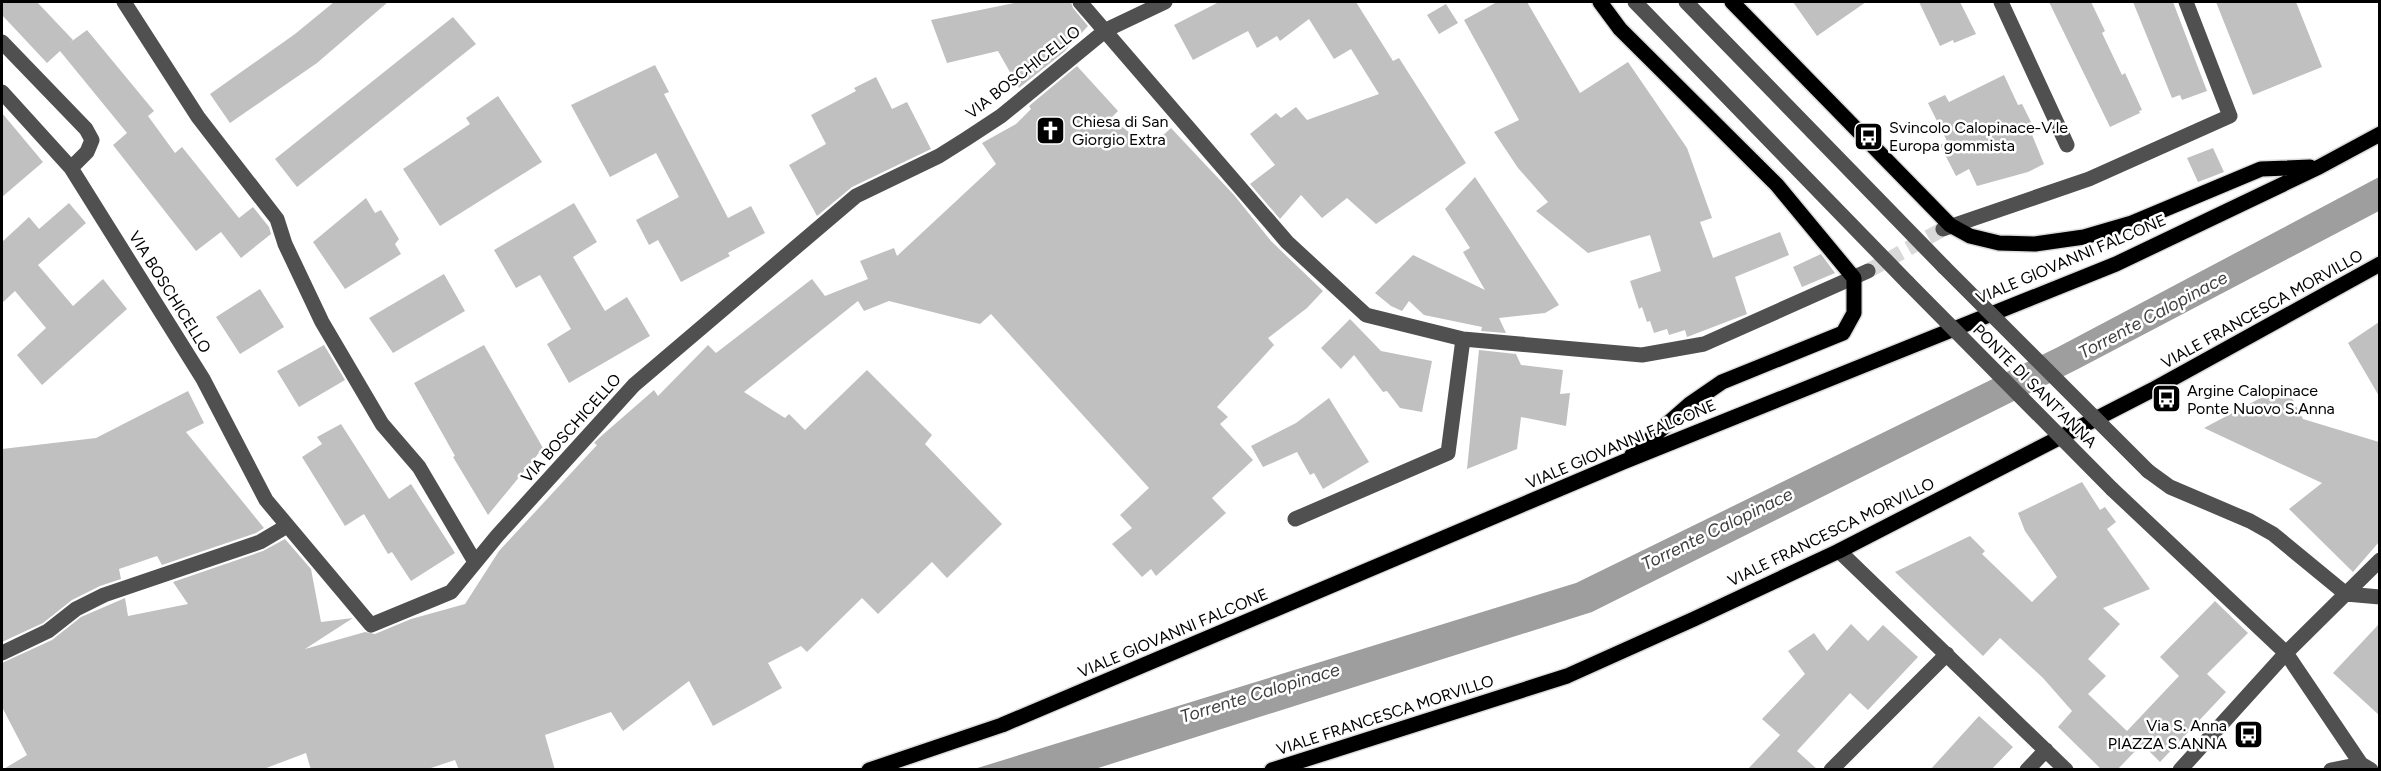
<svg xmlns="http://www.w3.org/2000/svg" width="2381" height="771" font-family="Figtree,sans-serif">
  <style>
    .water { fill: #9e9e9e }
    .building { fill: #c0c0c0 }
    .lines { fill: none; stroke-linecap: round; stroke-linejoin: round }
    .minor-tunnel { stroke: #d9d9d9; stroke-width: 15; stroke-dasharray: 15 8; stroke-linecap: butt }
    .major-casing { stroke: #dbdbdb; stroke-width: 18 }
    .minor { stroke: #505050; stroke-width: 15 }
    .major { stroke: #000; stroke-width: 15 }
    .minor-bridge { stroke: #505050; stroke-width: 15 }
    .labels { text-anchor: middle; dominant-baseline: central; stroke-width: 5; stroke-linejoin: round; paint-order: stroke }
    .street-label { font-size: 16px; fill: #000; stroke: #fff }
    .poi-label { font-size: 16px; fill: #000; stroke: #fff; text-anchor: start }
    .water-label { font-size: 18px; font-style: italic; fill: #3f3f3f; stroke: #fff }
  </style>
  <rect width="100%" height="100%" fill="#fff"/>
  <path class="water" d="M 2379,177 L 2379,211 L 2078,369 L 1592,612 L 1095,769 L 971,770 L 1576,583 L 2058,347 Z"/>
  <path class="building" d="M 2,2 L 37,2 L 73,40 L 68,44 L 87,30 L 154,111 L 148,116 L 175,153 L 182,147 L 239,218 L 253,207 L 269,227 L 271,234 L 241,258 L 221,232 L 196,251 L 113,145 L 127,133 L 60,51 L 47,63 L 2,15 Z
    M 334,2 L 388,2 L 317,63 L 230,123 L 210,94 L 295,34 Z
    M 1019,2 L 1071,2 L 1073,8 L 1088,26 L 1064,52 L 1019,88 L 998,51 L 947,63 L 931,20 Z
    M 1219,2 L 1356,2 L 1393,61 L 1399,58 L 1466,163 L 1376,224 L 1347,198 L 1322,218 L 1301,195 L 1280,219 L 1250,184 L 1275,165 L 1250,134 L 1276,113 L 1281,118 L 1296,107 L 1307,120 L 1379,94 L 1351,49 L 1334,59 L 1309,19 L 1280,41 L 1277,36 L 1257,48 L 1248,31 L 1193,60 L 1174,25 Z
    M 1497,2 L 1527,2 L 1580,93 L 1628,62 L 1687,148 L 1712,218 L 1700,222 L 1713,258 L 1780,232 L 1789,255 L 1735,277 L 1747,314 L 1687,337 L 1685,330 L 1669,335 L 1667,329 L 1654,333 L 1650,321 L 1647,322 L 1642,307 L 1639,309 L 1630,281 L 1661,271 L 1650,235 L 1588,253 L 1536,211 L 1548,202 L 1518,168 L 1494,132 L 1519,120 L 1464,20 Z
    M 1793,2 L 1866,2 L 1817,36 Z
    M 1919,2 L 1960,2 L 1976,34 L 1954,43 L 1953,40 L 1940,46 Z
    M 2049,2 L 2091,2 L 2105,31 L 2102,33 L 2122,75 L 2125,73 L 2142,110 L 2139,111 L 2140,113 L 2110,127 Z
    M 2133,2 L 2173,2 L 2207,91 L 2182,100 L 2180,95 L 2172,98 Z
    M 2216,2 L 2296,2 L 2322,67 L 2253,95 Z
    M 1446,4 L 1458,23 L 1439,34 L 1427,15 Z
    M 453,17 L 476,44 L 297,187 L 275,159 Z
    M 655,65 L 669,92 L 664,94 L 728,218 L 751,206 L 765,233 L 728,253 L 730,256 L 681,282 L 658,240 L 649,245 L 636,220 L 679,197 L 656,153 L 610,177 L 571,105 Z
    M 1077,66 L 1118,111 L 1111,118 L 1149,148 L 1171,128 L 1234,195 L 1271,241 L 1323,291 L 1307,308 L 1268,338 L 1274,345 L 1217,407 L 1228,417 L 1220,424 L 1253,460 L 1212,498 L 1226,513 L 1156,576 L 1151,569 L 1142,577 L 1112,544 L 1132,528 L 1120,515 L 1149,488 L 991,314 L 980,324 L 889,301 L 864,311 L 858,301 L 744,392 L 785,418 L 789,414 L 805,430 L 867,370 L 932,435 L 925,444 L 1002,524 L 947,578 L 932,562 L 878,614 L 862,598 L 807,652 L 801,646 L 768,663 L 782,688 L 713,726 L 689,681 L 623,731 L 611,712 L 545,735 L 555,770 L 459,770 L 455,760 L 425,770 L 311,770 L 306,753 L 261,770 L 2,770 L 27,755 L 2,707 L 2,663 L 52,640 L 81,617 L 125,598 L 128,616 L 188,604 L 173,582 L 263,551 L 285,539 L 311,569 L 321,622 L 353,618 L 305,649 L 365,632 L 375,634 L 411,619 L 465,604 L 499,551 L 597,445 L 594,443 L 599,438 L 654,390 L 658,396 L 708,345 L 716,353 L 812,279 L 825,296 L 868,279 L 860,261 L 894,248 L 897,256 L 996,164 L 982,143 L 1016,124 L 1031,109 L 1029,106 Z
    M 2004,75 L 2018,105 L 2022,104 L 2034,128 L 2030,130 L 2044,164 L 2028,172 L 1977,186 L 1969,169 L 1956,176 L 1940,145 L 1947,141 L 1928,103 L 1945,95 L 1949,102 Z
    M 876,77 L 892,109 L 907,102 L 931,149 L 852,187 L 817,216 L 789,165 L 826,144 L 811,115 L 856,91 L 854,88 Z
    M 498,96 L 542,162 L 440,226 L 403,169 L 470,124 L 466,118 Z
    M 2,113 L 43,162 L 2,197 Z
    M 2213,148 L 2224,172 L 2198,182 L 2187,158 Z
    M 1475,177 L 1559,305 L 1545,313 L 1499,318 L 1506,333 L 1481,331 L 1482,327 L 1424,315 L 1409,301 L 1402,311 L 1391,306 L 1375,293 L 1413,255 L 1485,290 L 1463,252 L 1470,248 L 1445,209 Z
    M 366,198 L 375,213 L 381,210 L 399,239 L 395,244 L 401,254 L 345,289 L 313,242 Z
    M 69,203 L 86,223 L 38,265 L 73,306 L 103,279 L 127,309 L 42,385 L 17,355 L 46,328 L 15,291 L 2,303 L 2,242 L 29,217 L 39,229 Z
    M 574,203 L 597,242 L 573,257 L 605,311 L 627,297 L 650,336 L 569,383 L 547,344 L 571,329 L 540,275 L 516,288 L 494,250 Z
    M 1821,254 L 1835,273 L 1802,287 L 1793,267 Z
    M 444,274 L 465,311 L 393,353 L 369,318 Z
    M 260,289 L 284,327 L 240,354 L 216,317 Z
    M 1350,319 L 1381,351 L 1432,361 L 1422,412 L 1400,408 L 1387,391 L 1383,392 L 1354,355 L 1341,369 L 1321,348 Z
    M 2379,322 L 2379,396 L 2348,343 Z
    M 324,345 L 345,380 L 299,407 L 277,371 Z
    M 484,345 L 543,448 L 488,515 L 453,457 L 455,456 L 414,383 Z
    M 1479,350 L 1516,354 L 1521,365 L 1563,370 L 1560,394 L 1570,393 L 1566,426 L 1521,417 L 1517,449 L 1467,469 Z
    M 2285,385 L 2303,419 L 2379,442 L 2379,542 L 2353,572 L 2289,509 L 2322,483 L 2204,428 Z
    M 188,391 L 204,423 L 186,432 L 264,528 L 256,533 L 162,565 L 157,556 L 119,569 L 121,579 L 100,586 L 72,600 L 43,623 L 2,642 L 2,449 L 96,438 Z
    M 1329,398 L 1369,462 L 1323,489 L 1314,473 L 1310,475 L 1297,452 L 1263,467 L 1251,446 L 1296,423 Z
    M 341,424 L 389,499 L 411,484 L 455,553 L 411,581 L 392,552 L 388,554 L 364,514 L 345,526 L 302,457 L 322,444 L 317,437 Z
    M 2082,482 L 2100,510 L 2105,507 L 2116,522 L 2107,529 L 2150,589 L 2103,608 L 2120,624 L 2088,659 L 2106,676 L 2088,694 L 2127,731 L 2179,676 L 2160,657 L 2215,601 L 2248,633 L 2207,674 L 2226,692 L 2160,762 L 2142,744 L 2117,770 L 2102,770 L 2058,727 L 2072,711 L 2043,678 L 2000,638 L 1983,656 L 1895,572 L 1970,536 L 1985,551 L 1982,554 L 2032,602 L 2057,577 L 2025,531 L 2018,513 Z
    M 1851,624 L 1868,641 L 1883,625 L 1918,657 L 1868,710 L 1850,693 L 1797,751 L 1818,770 L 1747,770 L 1780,735 L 1762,719 L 1805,674 L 1788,651 L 1814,633 L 1827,651 Z
    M 2379,624 L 2379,715 L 2333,673 Z
    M 1979,716 L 2013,747 L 1991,770 L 1930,770 Z"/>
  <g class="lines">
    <path class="minor-tunnel" d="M 1868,271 L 1943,229"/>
    <defs>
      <path id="major" d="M 1600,2 L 1620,29 L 1777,185 L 1854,278 L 1854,313 L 1843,333 L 1722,382 L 1690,404 L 1632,455
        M 1732,2 L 1950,225 L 1970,236 L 1999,243 L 2035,244 L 2084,237 L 2132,223 L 2261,169 L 2310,167
        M 869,770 L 1002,725 L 1623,462 L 2116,264 L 2319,167 L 2380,134
        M 1272,770 L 1567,676 L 1694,619 L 1839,551 L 2152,390 L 2380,264"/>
    </defs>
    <use href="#major" class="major-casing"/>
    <path class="minor" d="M 124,2 L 198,117 L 277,219 L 285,244 L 322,322 L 382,424 L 419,467 L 475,562
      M 1080,2 L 1287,242 L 1366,315 L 1463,339 L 1642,355 L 1704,344 L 1868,271
      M 1635,2 L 1908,283
      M 1686,2 L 1944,267
      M 2001,2 L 2067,145
      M 2,42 L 86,129 L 92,140 L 87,152 L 71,168
      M 2,92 L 71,168 L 203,379 L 266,500 L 371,625 L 451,592 L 497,536 L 634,385 L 856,196 L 939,156 L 966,139 L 1001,116 L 1106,30 L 1165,2
      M 1943,229 L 2089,179 L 2230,116 L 2186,2
      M 2148,471 L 2170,487 L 2250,521 L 2273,534 L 2346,594 L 2380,597
      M 2112,489 L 2286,653 L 2361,764 L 2371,770
      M 1295,519 L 1448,453 L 1463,339
      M 1839,551 L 2066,770
      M 2,653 L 48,631 L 76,609 L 104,595 L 260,542 L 287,526
      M 1831,770 L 1947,654
      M 2027,770 L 2046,750
      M 2180,770 L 2286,653 L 2380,560
      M 2331,770 L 2361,764"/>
    <use href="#major" class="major"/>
    <path class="minor-bridge" d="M 1944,267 L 2148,471
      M 1908,283 L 2112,489"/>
  </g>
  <defs>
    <symbol id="church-square" viewBox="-11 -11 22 22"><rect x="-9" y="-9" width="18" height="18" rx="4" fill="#000" stroke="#fff"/><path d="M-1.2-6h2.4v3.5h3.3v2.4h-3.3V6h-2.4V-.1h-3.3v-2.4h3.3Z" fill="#fff"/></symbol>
    <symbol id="bus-square" viewBox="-11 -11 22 22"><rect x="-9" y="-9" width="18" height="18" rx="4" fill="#000" stroke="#fff"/><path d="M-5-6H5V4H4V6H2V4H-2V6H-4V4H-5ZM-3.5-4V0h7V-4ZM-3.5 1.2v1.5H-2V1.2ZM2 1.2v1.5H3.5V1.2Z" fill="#fff"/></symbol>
  </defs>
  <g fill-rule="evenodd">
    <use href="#church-square" x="1034" y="114" width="33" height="33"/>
    <use href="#bus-square" x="1852" y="120" width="33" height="33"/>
    <use href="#bus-square" x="2150" y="382" width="33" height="33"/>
    <use href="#bus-square" x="2232" y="718" width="33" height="33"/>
  </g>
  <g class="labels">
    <g class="street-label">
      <text transform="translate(1023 72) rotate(-38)">VIA BOSCHICELLO</text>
      <text transform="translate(2071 259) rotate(-23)">VIALE GIOVANNI FALCONE</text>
      <text transform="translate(170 292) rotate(58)">VIA BOSCHICELLO</text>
      <text transform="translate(2262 309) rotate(-29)">VIALE FRANCESCA MORVILLO</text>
      <text transform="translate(2035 386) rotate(45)">PONTE DI SANT'ANNA</text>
      <text transform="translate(571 428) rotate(-48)">VIA BOSCHICELLO</text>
      <text transform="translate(1621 444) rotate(-23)">VIALE GIOVANNI FALCONE</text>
      <text transform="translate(1831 532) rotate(-26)">VIALE FRANCESCA MORVILLO</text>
      <text transform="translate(1173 633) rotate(-23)">VIALE GIOVANNI FALCONE</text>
      <text transform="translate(1385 715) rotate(-18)">VIALE FRANCESCA MORVILLO</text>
    </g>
    <g class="poi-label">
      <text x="1072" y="121">Chiesa di San<tspan x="1072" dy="18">Giorgio Extra</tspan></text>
      <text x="1889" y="127">Svincolo Calopinace-V.le<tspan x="1889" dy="18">Europa gommista</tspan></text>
      <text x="2187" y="390">Argine Calopinace<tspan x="2187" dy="18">Ponte Nuovo S.Anna</tspan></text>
      <text x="2227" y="725" text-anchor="end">Via S. Anna<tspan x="2227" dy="18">PIAZZA S.ANNA</tspan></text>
    </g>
    <g class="water-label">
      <text transform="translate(2153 315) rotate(-28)">Torrente Calopinace</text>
      <text transform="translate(1717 529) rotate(-26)">Torrente Calopinace</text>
      <text transform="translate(1260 693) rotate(-17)">Torrente Calopinace</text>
    </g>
  </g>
  <rect width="2381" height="771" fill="none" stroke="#000000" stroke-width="6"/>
</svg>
